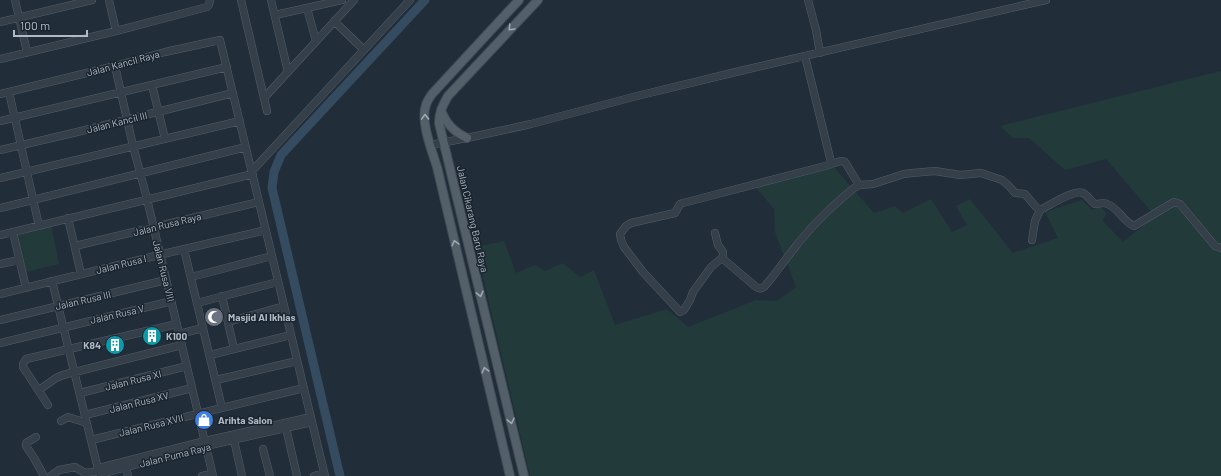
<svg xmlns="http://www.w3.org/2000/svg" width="1221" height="476" font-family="Barlow,sans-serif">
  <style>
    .green { fill: #233a3a }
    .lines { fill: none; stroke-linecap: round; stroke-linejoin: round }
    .river { stroke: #354b60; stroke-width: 9 }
    .minor-casing { stroke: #525d67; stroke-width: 8 }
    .major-casing { stroke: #414b56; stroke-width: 10 }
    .minor { stroke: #353f49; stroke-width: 7 }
    .major { stroke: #535f69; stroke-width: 8 }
    .oneway { stroke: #9da8b3 }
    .labels { text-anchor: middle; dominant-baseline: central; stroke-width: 3; stroke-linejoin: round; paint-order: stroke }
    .street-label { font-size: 10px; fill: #afbac6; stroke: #1a242e }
    .poi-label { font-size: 10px; font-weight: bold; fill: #afbac6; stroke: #1a242e; text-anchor: start }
  </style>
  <rect width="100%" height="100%" fill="#212e39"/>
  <path class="green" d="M 1221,71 L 1221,476 L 530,476 L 476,247 L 504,241 L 516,273 L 535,265 L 545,271 L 563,263 L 580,277 L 594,270 L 615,325 L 667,309 L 688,327 L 756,300 L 777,301 L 796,287 L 775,232 L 774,209 L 753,184 L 833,166 L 874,213 L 895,206 L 903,213 L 931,199 L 952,232 L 967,225 L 956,206 L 970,199 L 1013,253 L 1058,238 L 1045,212 L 1082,200 L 1092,210 L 1100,206 L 1107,214 L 1102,220 L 1123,242 L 1155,216 L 1106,159 L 1065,170 L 1029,138 L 1013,138 L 1000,126 Z
    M 51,225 L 59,264 L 26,272 L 18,235 Z"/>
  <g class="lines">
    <path class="river" d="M 340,476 L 272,188 L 274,172 L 281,155 L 425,0"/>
    <defs>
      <path id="minor" d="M 15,0 L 27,52
        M 109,0 L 116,31
        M 241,0 L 267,111
        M 271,0 L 288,72
        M 808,0 L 816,30 L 820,53
        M 307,8 L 316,41
        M 275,15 L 342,0
        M 334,21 L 363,49
        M 0,22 L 92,0
        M 805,56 L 831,162 L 829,165 L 683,203 L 680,204 L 675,213 L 631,223 L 626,226 L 620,234 L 621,240 L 624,247 L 643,272 L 680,312 L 684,310 L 690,300 L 693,292 L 711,267 L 722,258 L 756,287 C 759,289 761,289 764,287 C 775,275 783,262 793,250 C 810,227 832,206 854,188 L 860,185 L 873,184 L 904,174 L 912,173 L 935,171 L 960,175 L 981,173 L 1002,180 L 1009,186 L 1015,193 L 1025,194 L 1035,206 L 1040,210 C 1049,206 1074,189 1083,193 C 1088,195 1090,201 1095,204 C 1098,204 1104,202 1107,204 C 1118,207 1124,223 1134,226 L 1174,202 L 1180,204 L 1215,246 L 1221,248
        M 0,59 L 116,31 L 207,7 L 209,5 L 210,0
        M 115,66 L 133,146 L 146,195 L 213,476
        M 152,85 L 165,139
        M 9,92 L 39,226
        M 0,94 L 115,66 L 165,52 L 220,40 L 325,476
        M 264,98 L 354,0
        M 0,121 L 227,67
        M 430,145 L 467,138 L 531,124 L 637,96 L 740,71 L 1046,0
        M 0,150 L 73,133 L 233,93
        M 831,164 L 841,161 L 845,162 L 859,185
        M 252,171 L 410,0
        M 0,178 L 240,121
        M 0,208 L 246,147
        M 68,218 L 81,274
        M 13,232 L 26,288
        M 715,233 L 718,245 L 723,252 L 723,255 L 722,258
        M 0,235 L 253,174
        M 1032,240 L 1035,221 L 1040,210
        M 75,246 L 259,202
        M 184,249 L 222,408
        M 0,264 L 19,260
        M 191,277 L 272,256
        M 52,281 L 99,473
        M 0,294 L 163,254 L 266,230
        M 222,296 L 234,349
        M 197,303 L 278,282
        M 0,320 L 166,280
        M 228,322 L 284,306
        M 179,334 L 203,328
        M 0,343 L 172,301
        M 210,355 L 291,335
        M 216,380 L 297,361
        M 39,390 L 56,378 L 63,375 L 182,345
        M 80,393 L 187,366
        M 48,405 L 33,382 L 23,367 L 23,364 L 26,359 L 177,324
        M 85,415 L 192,388
        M 61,421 L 68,417 L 87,423
        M 286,428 L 297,476
        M 36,437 L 26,443 L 26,446 L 34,458 L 44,476
        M 91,440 L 304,388
        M 234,440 L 242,476
        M 263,449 L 270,476
        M 126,467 L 128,476
        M 99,471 L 103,467 L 205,441 L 311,417
        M 51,476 L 59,470 L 75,467 L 85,473 L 99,471 L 104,473 L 206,446 L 312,422
        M 202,476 L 212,474
        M 314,476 L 324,473"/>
      <path id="major" d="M 441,110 C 446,124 454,132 467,138
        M 510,476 L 437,167 C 432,151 420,121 426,105 C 427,101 430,97 432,94 L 519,0
        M 524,476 L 439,123 C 439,112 443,105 448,96 L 538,0"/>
    </defs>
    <use href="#minor" class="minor-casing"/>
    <use href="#major" class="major-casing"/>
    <use href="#minor" class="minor"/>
    <use href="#major" class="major"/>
  </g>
  <defs><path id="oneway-chevron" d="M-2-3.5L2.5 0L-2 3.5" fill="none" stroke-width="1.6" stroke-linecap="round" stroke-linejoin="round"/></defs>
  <g class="oneway">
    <use href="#oneway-chevron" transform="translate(511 28) rotate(133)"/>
    <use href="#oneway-chevron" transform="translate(425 117) rotate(-92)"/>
    <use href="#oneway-chevron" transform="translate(455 243) rotate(-103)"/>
    <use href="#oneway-chevron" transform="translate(480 294) rotate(76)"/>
    <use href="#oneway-chevron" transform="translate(485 370) rotate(-104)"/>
    <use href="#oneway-chevron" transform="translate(511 421) rotate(77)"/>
  </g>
  <defs>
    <symbol id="mosque-disc" viewBox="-11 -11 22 22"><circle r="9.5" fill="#6b7280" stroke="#1a242e"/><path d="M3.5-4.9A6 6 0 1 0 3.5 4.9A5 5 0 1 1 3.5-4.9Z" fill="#fff"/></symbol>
    <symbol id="building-disc" viewBox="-11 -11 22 22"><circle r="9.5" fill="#0f9aa8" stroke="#1a242e"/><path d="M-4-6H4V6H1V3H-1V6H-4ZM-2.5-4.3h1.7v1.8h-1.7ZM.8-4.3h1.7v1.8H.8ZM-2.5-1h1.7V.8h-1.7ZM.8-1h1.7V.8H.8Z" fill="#fff"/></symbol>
    <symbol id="shop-disc" viewBox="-11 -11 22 22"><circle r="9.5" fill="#3f7fe0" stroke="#1a242e"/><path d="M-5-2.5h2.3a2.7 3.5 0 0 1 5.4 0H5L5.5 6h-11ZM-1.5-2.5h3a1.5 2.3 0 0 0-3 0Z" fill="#fff"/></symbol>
  </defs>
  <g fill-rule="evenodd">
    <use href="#mosque-disc" x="203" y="306" width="22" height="22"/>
    <use href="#building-disc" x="141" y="325" width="22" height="22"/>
    <use href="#building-disc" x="104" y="334" width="22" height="22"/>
    <use href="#shop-disc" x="193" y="409" width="22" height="22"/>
  </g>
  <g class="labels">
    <g class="street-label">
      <text transform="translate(123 63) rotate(-15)">Jalan Kancil Raya</text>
      <text transform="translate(117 122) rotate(-14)">Jalan Kancil III</text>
      <text transform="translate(473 219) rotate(77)">Jalan Cikarang Baru Raya</text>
      <text transform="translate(167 224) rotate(-14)">Jalan Rusa Raya</text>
      <text transform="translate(121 264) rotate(-14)">Jalan Rusa I</text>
      <text transform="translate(164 271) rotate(76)">Jalan Rusa VIII</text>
      <text transform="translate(83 300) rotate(-13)">Jalan Rusa III</text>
      <text transform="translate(117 314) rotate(-13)">Jalan Rusa V</text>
      <text transform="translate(133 380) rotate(-14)">Jalan Rusa XI</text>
      <text transform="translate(139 402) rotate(-14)">Jalan Rusa XV</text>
      <text transform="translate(151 425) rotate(-14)">Jalan Rusa XVII</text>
      <text transform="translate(175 455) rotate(-14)">Jalan Puma Raya</text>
    </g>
    <g class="poi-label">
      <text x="228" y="317">Masjid Al Ikhlas</text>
      <text x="166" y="336">K100</text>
      <text x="101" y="345" text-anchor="end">K84</text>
      <text x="218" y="420">Arihta Salon</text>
    </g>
  </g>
  <path d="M14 30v6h73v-6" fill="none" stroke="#afbac6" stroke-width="2"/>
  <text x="20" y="30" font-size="12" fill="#afbac6" stroke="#1a242e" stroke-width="3" paint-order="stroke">100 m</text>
</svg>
